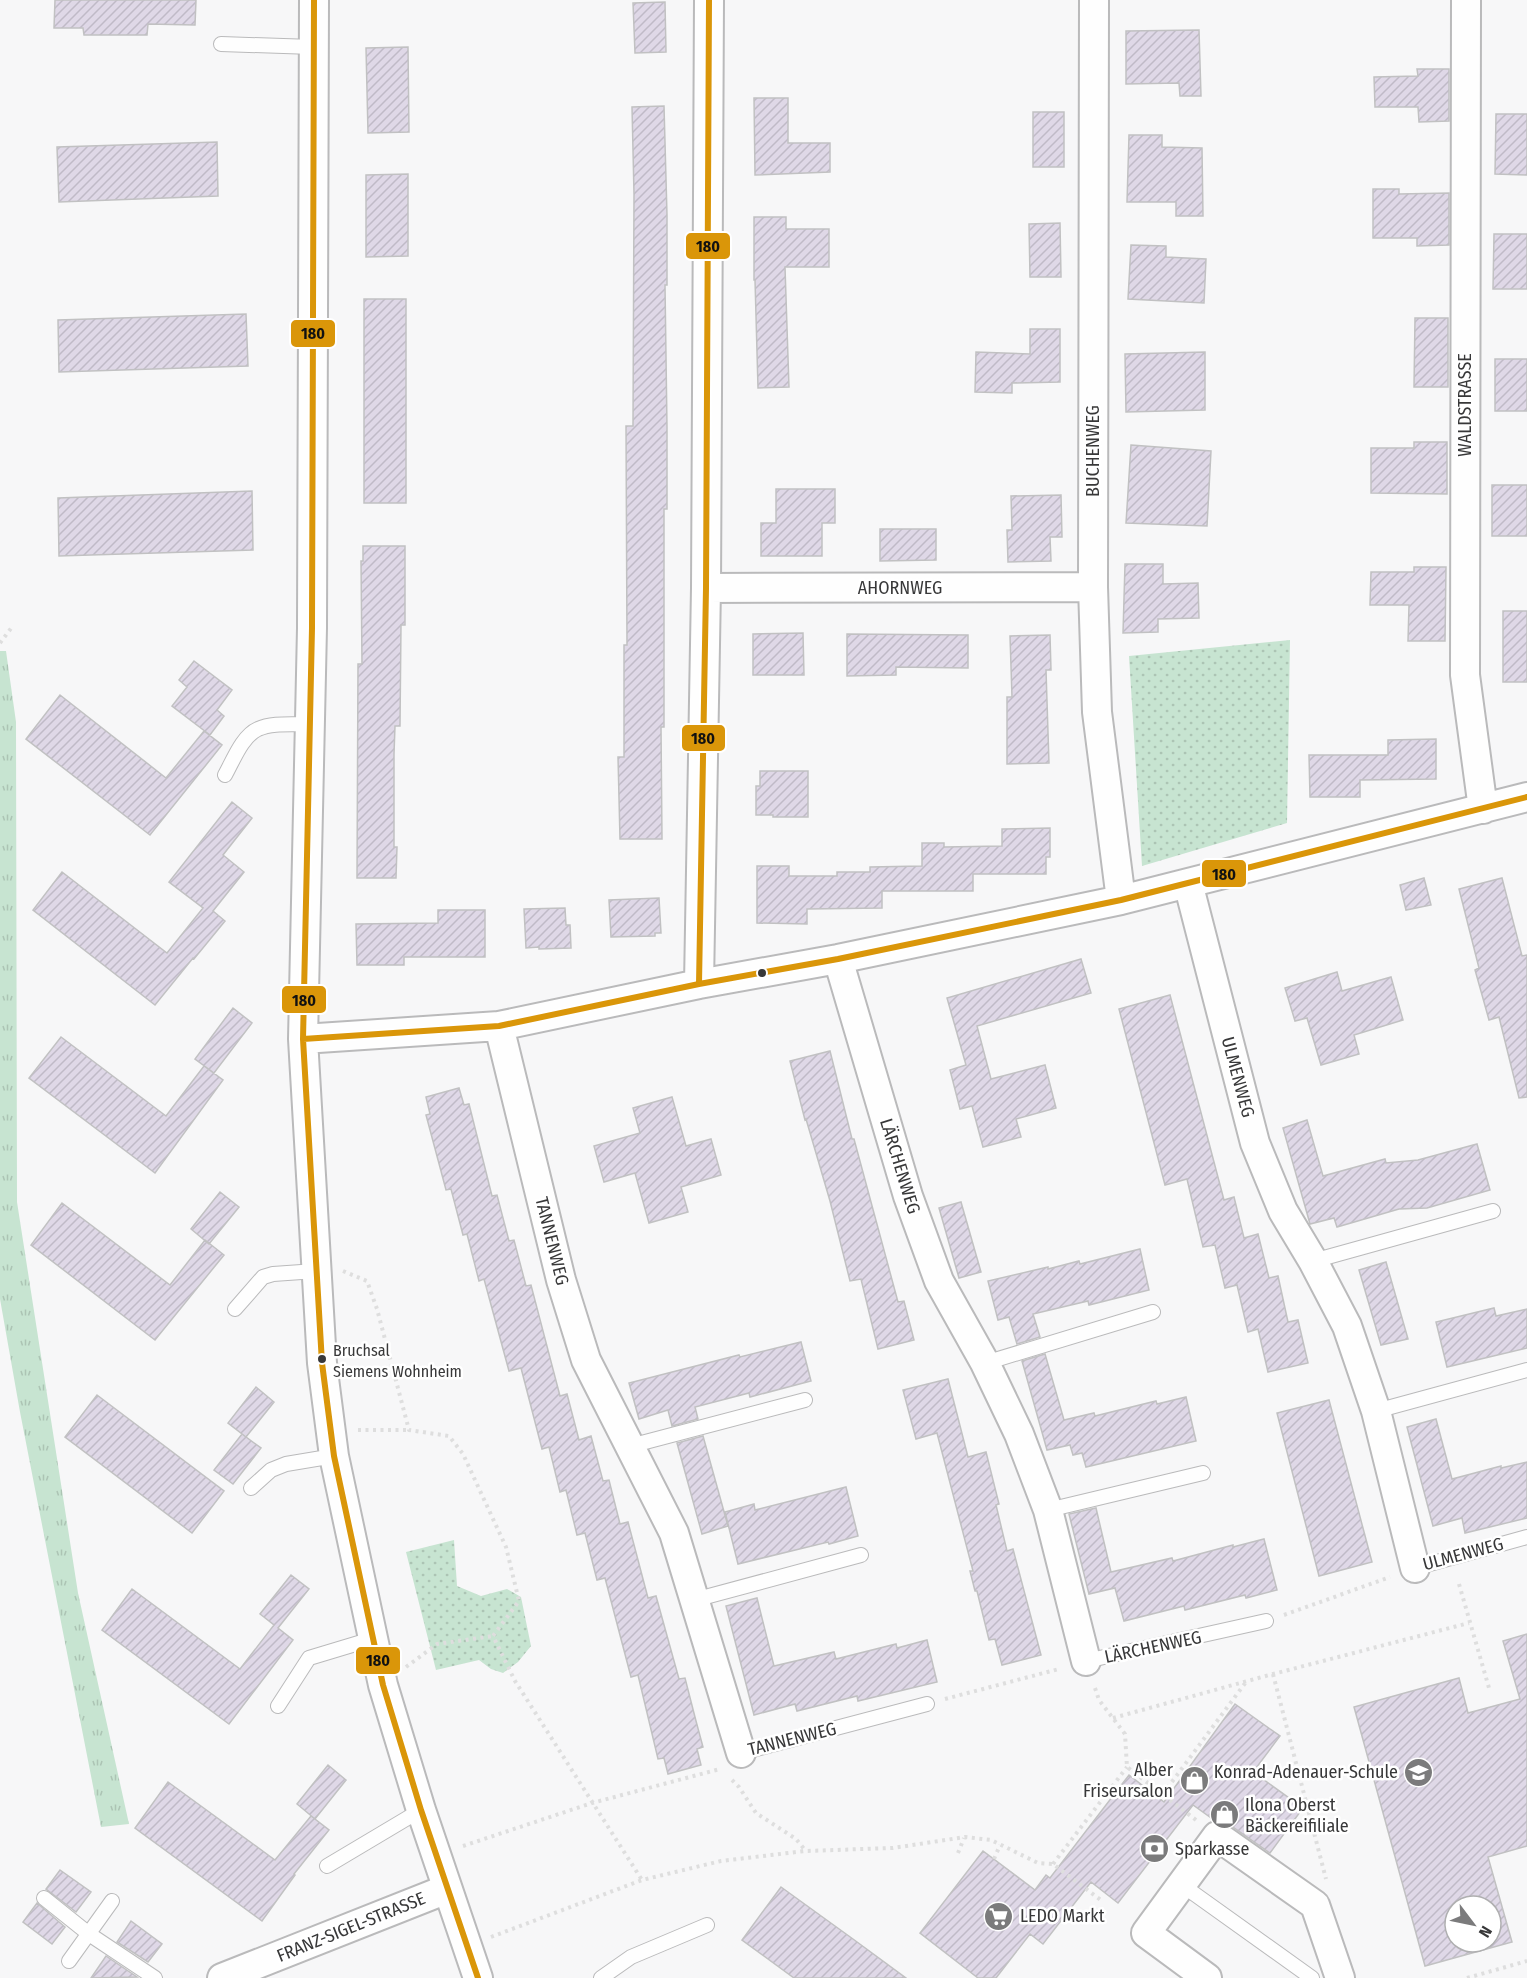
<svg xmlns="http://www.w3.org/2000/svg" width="1527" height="1978" font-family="'Fira Sans Condensed',sans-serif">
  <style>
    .grass { fill: url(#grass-tufts) }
    .park { fill: url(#park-dots) }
    .building { fill: url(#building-hatch); stroke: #c1c1c2; stroke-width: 1.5; fill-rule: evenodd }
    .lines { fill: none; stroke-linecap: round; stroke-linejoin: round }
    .service-casing { stroke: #bababb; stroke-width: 16 }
    .minor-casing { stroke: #bababb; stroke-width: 32 }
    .path { stroke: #dedede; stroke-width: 4; stroke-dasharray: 3 4.5; stroke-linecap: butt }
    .service { stroke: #fefefe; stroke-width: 14 }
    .minor { stroke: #fefefe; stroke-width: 28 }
    .bus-1-casing { stroke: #fff; stroke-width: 10 }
    .bus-1 { stroke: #da9609; stroke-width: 6 }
    .bus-dot { fill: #383839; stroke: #fff; stroke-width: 2 }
    .labels { text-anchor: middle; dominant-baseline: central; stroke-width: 5; stroke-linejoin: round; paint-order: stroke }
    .bus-label { font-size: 16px; fill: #383839; stroke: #fff; text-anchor: start }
    .street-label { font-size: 18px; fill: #383839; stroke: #fff }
    .poi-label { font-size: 18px; fill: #383839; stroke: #fff; text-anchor: start }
    .line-badge { stroke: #fff; stroke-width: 2 }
    .pale-badge-label { font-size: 16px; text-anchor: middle; font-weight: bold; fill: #111 }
  </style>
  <defs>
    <pattern id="grass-tufts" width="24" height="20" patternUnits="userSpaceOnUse" patternTransform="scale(1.5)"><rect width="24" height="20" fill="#c7e4d1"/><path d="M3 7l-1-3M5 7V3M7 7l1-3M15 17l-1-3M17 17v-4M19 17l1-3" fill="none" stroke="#acc4b4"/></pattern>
    <pattern id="park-dots" width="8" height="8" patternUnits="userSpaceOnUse" patternTransform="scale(1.5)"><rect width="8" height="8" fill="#c7e4d1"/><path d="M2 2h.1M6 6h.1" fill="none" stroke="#acc4b4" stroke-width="1.8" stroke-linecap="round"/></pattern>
    <pattern id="building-hatch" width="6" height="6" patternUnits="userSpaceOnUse" patternTransform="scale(1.5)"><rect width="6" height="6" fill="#dfd8e7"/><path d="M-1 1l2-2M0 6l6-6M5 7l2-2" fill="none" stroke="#c0bac7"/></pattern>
  </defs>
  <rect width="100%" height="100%" fill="#f7f7f8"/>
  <path class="grass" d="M 0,651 L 6,651 L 16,722 L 17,1202 L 78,1593 L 129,1824 L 101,1827 L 20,1412 L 0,1299 Z"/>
  <path class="park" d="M 1290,640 L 1287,823 L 1142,866 L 1129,656 Z
    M 454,1540 L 457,1586 L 481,1596 L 507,1589 L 521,1597 L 531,1646 L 518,1662 L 503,1673 L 491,1669 L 479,1660 L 436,1670 L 406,1552 Z"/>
  <path class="building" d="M 55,0 L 196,0 L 195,25 L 148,24 L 147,35 L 84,35 L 83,28 L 54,28 Z
    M 665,2 L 666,52 L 635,53 L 633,3 Z
    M 1199,30 L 1201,96 L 1180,96 L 1179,83 L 1126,84 L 1126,31 Z
    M 408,47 L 409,132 L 368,133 L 366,48 Z
    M 1417,69 L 1449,69 L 1449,121 L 1419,122 L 1418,107 L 1375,107 L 1374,77 L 1418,76 Z
    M 754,98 L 788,98 L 788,143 L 830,143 L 830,172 L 755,175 Z
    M 664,106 L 667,215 L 667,285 L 665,285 L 667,427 L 667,509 L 664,509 L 664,727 L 661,727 L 662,839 L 620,839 L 618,757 L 624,757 L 624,645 L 627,645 L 626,426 L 633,426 L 634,194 L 632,107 Z
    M 1033,112 L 1064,112 L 1064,167 L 1033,167 Z
    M 1496,114 L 1527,114 L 1527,175 L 1495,174 Z
    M 1129,135 L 1162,135 L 1162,147 L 1202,148 L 1203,216 L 1176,216 L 1176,202 L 1127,202 Z
    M 217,142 L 218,196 L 59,202 L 57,147 Z
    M 408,174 L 408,256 L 366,257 L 366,175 Z
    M 1373,189 L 1399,189 L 1399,194 L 1449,193 L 1449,245 L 1417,246 L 1417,238 L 1373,238 Z
    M 754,217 L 786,217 L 786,229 L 829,229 L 829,267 L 785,267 L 789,387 L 758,388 L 755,280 L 754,280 Z
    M 1060,223 L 1061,277 L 1030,277 L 1029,224 Z
    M 1494,234 L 1527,234 L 1527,289 L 1493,289 Z
    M 1131,245 L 1166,246 L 1166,257 L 1206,259 L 1204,303 L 1128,299 Z
    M 364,299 L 406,299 L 406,503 L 364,503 Z
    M 246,314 L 248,366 L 59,372 L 58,320 Z
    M 1415,318 L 1448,318 L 1448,387 L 1414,387 Z
    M 1030,329 L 1060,329 L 1060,382 L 1012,383 L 1012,393 L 975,392 L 976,352 L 1030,354 Z
    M 1205,352 L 1205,410 L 1126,412 L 1125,354 Z
    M 1495,359 L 1527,359 L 1527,411 L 1495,411 Z
    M 1414,442 L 1447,442 L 1447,494 L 1371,493 L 1371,448 L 1414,448 Z
    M 1131,445 L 1211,451 L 1207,526 L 1126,523 Z
    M 1492,485 L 1527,485 L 1527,536 L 1492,536 Z
    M 776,489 L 835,489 L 835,523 L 822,523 L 822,556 L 761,556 L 761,523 L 776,523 Z
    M 252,491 L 253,550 L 59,556 L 58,498 Z
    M 1061,495 L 1062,537 L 1050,537 L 1051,561 L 1008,562 L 1007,530 L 1012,530 L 1011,496 Z
    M 880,529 L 936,529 L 936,560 L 880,561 Z
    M 363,546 L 405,546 L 405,625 L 401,625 L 400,726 L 395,726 L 394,754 L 394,847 L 397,847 L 396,878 L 357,878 L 358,664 L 362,664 L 361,561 L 363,561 Z
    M 1125,564 L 1163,564 L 1163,584 L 1198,583 L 1199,618 L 1158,619 L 1158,632 L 1123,633 Z
    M 1414,567 L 1446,567 L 1445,641 L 1408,641 L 1409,605 L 1370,605 L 1371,572 L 1414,572 Z
    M 1503,611 L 1527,611 L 1527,682 L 1503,682 Z
    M 803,633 L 804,675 L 753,675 L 753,634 Z
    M 847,634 L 968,635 L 968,668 L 896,667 L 896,675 L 847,676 Z
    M 1050,635 L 1051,670 L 1046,670 L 1049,763 L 1007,764 L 1007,697 L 1012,697 L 1010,636 Z
    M 194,661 L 232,690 L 217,710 L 224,716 L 210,735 L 172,706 L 187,687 L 179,680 Z
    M 60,695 L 166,778 L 204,731 L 222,745 L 150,835 L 26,739 Z
    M 1436,739 L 1436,779 L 1360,780 L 1360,797 L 1310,797 L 1309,755 L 1388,755 L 1388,740 Z
    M 760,771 L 808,771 L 808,817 L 773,817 L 773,815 L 756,815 L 756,786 L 760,786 Z
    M 232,802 L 252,818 L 223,855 L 244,872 L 213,911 L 225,921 L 194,959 L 193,958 L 155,1005 L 33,910 L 62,872 L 167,953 L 203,908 L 169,882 Z
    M 1050,828 L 1050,857 L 1046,857 L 1046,874 L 973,874 L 973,891 L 882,891 L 882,908 L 807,909 L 807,924 L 757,923 L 757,866 L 789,866 L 789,876 L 837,876 L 837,872 L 870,872 L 870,867 L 922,866 L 922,843 L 944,843 L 944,847 L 1002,846 L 1002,829 Z
    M 1424,878 L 1431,905 L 1406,910 L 1400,885 Z
    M 1502,878 L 1522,956 L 1527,955 L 1527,1097 L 1519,1098 L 1499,1017 L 1489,1020 L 1475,970 L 1479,968 L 1459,889 Z
    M 659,898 L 661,933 L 655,933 L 655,936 L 611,937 L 609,900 Z
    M 565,908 L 566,925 L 570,925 L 571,948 L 539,949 L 539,947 L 526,948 L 524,909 Z
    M 438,910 L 485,910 L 485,957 L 404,957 L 404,965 L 357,965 L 356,924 L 438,923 Z
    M 1081,959 L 1091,993 L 977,1026 L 991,1079 L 1045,1065 L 1056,1108 L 1016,1119 L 1021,1137 L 983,1147 L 972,1106 L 960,1109 L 950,1070 L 966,1065 L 947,998 Z
    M 1337,972 L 1342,991 L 1391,977 L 1403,1020 L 1354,1035 L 1359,1054 L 1321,1065 L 1307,1018 L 1295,1021 L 1285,988 Z
    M 1170,995 L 1224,1200 L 1234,1197 L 1244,1238 L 1258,1234 L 1269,1278 L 1278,1276 L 1288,1322 L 1298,1320 L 1308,1363 L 1268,1372 L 1258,1329 L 1248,1332 L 1237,1285 L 1225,1288 L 1215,1245 L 1203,1247 L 1187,1179 L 1165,1185 L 1119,1009 Z
    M 233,1008 L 252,1023 L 214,1073 L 195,1059 Z
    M 61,1037 L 166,1116 L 204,1066 L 223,1080 L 155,1173 L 29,1078 Z
    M 830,1051 L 852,1139 L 854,1139 L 898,1302 L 904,1301 L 914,1340 L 878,1349 L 861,1279 L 850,1281 L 830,1201 L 806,1119 L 805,1120 L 790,1061 Z
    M 459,1088 L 464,1105 L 469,1104 L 492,1196 L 497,1195 L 509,1241 L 514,1240 L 526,1286 L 531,1285 L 560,1396 L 567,1394 L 579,1440 L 591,1436 L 603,1481 L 609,1480 L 620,1524 L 628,1522 L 648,1598 L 656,1596 L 679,1679 L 685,1678 L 696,1721 L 703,1747 L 697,1749 L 701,1765 L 668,1774 L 664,1758 L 658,1759 L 638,1675 L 631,1677 L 605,1578 L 597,1580 L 585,1533 L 577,1535 L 566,1490 L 560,1492 L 549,1447 L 542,1449 L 521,1368 L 509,1371 L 484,1279 L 479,1281 L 467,1234 L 463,1235 L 451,1189 L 446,1190 L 426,1115 L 430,1114 L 426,1097 Z
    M 672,1097 L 686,1146 L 711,1139 L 721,1175 L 681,1187 L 688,1212 L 649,1223 L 635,1173 L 604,1182 L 594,1146 L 640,1133 L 633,1108 Z
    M 1307,1120 L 1323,1176 L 1385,1159 L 1386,1163 L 1418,1160 L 1477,1144 L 1490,1190 L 1427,1208 L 1399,1209 L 1337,1227 L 1334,1218 L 1310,1224 L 1283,1128 Z
    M 220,1192 L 239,1207 L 209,1244 L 191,1229 Z
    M 961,1202 L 981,1272 L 959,1278 L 939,1208 Z
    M 62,1203 L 170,1285 L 205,1240 L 224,1255 L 155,1340 L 31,1245 Z
    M 1140,1249 L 1149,1290 L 1089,1305 L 1088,1301 L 1033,1314 L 1040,1337 L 1017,1344 L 1009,1317 L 998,1320 L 988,1281 L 1048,1267 L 1048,1269 L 1079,1261 L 1080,1264 Z
    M 1386,1262 L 1408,1339 L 1381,1345 L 1359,1270 Z
    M 1494,1308 L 1496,1316 L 1527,1309 L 1527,1348 L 1447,1367 L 1436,1322 Z
    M 801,1342 L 811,1381 L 750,1397 L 749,1393 L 695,1407 L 698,1419 L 672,1426 L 668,1410 L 639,1419 L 629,1383 L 739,1355 L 740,1357 Z
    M 1045,1354 L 1064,1420 L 1094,1413 L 1095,1416 L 1156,1401 L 1157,1404 L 1186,1397 L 1196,1441 L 1086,1467 L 1082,1453 L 1073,1455 L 1070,1445 L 1047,1450 L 1022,1361 Z
    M 948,1379 L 968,1457 L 986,1452 L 999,1504 L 996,1505 L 1007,1551 L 1013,1549 L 1041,1655 L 1002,1665 L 995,1639 L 989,1640 L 977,1591 L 975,1591 L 970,1571 L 973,1571 L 937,1433 L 916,1439 L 903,1390 Z
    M 256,1387 L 274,1402 L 246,1437 L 228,1423 Z
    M 97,1395 L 224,1491 L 192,1533 L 65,1437 Z
    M 1329,1400 L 1372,1562 L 1319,1576 L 1277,1413 Z
    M 1436,1419 L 1452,1479 L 1501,1466 L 1501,1468 L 1527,1462 L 1527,1518 L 1465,1533 L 1462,1518 L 1433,1526 L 1407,1427 Z
    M 242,1434 L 261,1448 L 233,1484 L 214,1470 Z
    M 703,1436 L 728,1526 L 702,1534 L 677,1443 Z
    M 846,1487 L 858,1536 L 829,1544 L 828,1542 L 738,1564 L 725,1512 L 754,1504 L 755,1510 Z
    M 1096,1508 L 1111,1572 L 1172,1558 L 1173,1561 L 1233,1545 L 1233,1547 L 1264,1539 L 1277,1590 L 1246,1598 L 1245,1595 L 1185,1610 L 1184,1606 L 1124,1621 L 1115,1588 L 1089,1594 L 1069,1514 Z
    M 291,1575 L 309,1589 L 278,1628 L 293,1640 L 229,1724 L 102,1630 L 132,1589 L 240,1669 L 274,1625 L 260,1614 Z
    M 757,1598 L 774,1666 L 834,1652 L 836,1659 L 896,1644 L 897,1648 L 927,1640 L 937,1682 L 858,1701 L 857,1696 L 797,1711 L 795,1704 L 754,1715 L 726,1606 Z
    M 1527,1634 L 1527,1846 L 1488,1857 L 1512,1942 L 1425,1966 L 1354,1707 L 1459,1678 L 1468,1713 L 1520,1699 L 1503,1641 ZM 1455,1906 L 1491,1906 L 1491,1942 L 1455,1942 Z
    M 1235,1704 L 1280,1736 L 1253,1772 L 1303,1808 L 1270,1853 L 1227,1823 L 1219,1820 L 1214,1820 L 1193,1805 L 1118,1903 L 1091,1882 L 1043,1944 L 1030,1934 L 996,1978 L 978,1978 L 920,1933 L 983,1851 L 1035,1890 L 1046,1875 L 1050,1878 L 1129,1775 L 1164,1802 Z
    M 328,1765 L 346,1780 L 315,1819 L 297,1804 Z
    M 168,1782 L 275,1860 L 311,1816 L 329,1830 L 294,1874 L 295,1875 L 262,1921 L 135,1828 Z
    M 60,1870 L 91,1892 L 76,1912 L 46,1889 Z
    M 781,1887 L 853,1939 L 906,1978 L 794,1978 L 742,1940 Z
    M 37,1903 L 65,1927 L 52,1944 L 23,1922 Z
    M 131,1921 L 162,1944 L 148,1962 L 117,1942 Z
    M 106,1956 L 137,1977 L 91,1978 Z"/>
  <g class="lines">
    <defs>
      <path id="service" d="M 221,44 L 313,47
        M 225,775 C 233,761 242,736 258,729 C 273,722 294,725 310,724
        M 1313,1261 L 1493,1211
        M 235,1309 L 263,1277 L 273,1274 L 316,1271
        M 985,1363 L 1153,1312
        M 1376,1411 L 1527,1370
        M 630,1446 L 805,1400
        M 251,1488 L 271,1470 L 286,1464 L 334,1456
        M 1048,1510 L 1203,1473
        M 1415,1568 L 1527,1537
        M 694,1600 L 861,1555
        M 1086,1661 L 1266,1621
        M 278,1706 L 309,1658 L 372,1639
        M 741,1753 L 927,1704
        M 327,1866 L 421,1810
        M 1182,1885 L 1312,1978
        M 44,1898 L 89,1934 L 155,1978
        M 69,1961 L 112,1901
        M 601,1978 L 631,1957 L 707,1925"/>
      <path id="minor" d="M 314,0 L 312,628 L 303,1039 L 322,1363 L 334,1456 L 383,1685 L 421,1810 L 478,1978
        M 1094,0 L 1093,587 L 1097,712 L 1121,900
        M 1466,0 L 1465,675 L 1483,809
        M 706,588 L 1093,587
        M 1188,883 L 1255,1143 L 1283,1211 L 1313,1261 L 1347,1326 L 1376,1411 L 1415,1568
        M 838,959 L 908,1196 L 939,1281 L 985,1363 L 1019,1434 L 1048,1510 L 1086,1661
        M 699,984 L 706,588 L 709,0
        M 499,1026 L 561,1280 L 586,1360 L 674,1533 L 741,1753
        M 303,1039 L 499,1026 L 699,984 L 838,959 L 1121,900 L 1527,797
        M 222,1978 L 447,1889
        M 1207,1978 L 1146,1933 L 1217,1836 L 1315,1905 L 1340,1978"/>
    </defs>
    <use href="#service" class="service-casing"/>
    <use href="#minor" class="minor-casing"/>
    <path class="path" d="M 0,643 L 12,627
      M 343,1271 L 367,1281 L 377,1309 L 409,1430 L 449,1436 L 463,1454 L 506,1547 L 519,1601 L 493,1636 L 515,1681 L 642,1880
      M 358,1430 L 409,1430
      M 1459,1584 L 1489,1688
      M 1284,1615 L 1390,1577
      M 406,1667 L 437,1644 L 493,1636
      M 1273,1674 L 1326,1879
      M 1095,1688 L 1099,1700 L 1125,1734 L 1127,1767 L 1196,1820
      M 945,1699 L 1059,1669
      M 1113,1718 L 1273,1674 L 1469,1623
      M 732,1780 L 739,1787 L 756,1813 L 796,1839 L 805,1850
      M 1163,1794 L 1246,1682
      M 463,1846 L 592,1803 L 720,1769
      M 958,1853 L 964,1838
      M 994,1859 L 1000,1845
      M 1053,1864 L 1127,1767
      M 491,1937 L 642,1880 L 721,1861 L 805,1851 L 893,1848 L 965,1837 L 991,1840 L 1038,1863 L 1053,1864 L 1102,1901
      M 1467,1978 L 1527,1961"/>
    <use href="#service" class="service"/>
    <use href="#minor" class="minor"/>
    <defs>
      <path id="bus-1" d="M 314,0 L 312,628 L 303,1039 L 322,1363 L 334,1456 L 383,1685 L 421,1810 L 478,1978
        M 699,984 L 706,588 L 709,0
        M 303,1039 L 499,1026 L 699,984 L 838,959 L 1121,900 L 1527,797"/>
    </defs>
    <use href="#bus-1" class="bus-1-casing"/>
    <use href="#bus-1" class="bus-1"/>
  </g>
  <defs>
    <symbol id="school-disc" viewBox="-11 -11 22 22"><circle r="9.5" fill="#7b7b7c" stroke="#fff"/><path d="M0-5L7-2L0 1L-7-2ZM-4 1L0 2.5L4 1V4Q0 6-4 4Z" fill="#fff"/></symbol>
    <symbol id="shop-disc" viewBox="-11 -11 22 22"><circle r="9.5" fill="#7b7b7c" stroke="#fff"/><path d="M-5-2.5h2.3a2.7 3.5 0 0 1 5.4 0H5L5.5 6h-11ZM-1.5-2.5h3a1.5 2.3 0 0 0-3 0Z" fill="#fff"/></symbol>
    <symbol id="bank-disc" viewBox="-11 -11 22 22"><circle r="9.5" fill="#7b7b7c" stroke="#fff"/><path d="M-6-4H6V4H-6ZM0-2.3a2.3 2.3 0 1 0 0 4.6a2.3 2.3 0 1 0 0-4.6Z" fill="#fff"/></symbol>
    <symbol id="supermarket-disc" viewBox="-11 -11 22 22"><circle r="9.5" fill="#7b7b7c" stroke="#fff"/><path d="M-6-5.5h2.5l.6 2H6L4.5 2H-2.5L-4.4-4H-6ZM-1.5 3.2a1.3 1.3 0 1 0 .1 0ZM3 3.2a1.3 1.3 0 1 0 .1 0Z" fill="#fff"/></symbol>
  </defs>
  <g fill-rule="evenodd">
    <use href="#school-disc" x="1402" y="1756" width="33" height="33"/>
    <use href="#shop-disc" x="1178" y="1764" width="33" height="33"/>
    <use href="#shop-disc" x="1208" y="1798" width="33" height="33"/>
    <use href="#bank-disc" x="1138" y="1832" width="33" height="33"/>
    <use href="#supermarket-disc" x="982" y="1900" width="33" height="33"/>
  </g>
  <g class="bus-dot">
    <circle cx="762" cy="973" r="5"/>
    <circle cx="322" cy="1359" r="5"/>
  </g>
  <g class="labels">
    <g class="bus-label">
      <text x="333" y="1350">Bruchsal<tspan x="333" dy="21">Siemens Wohnheim</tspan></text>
    </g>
    <g class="street-label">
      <text transform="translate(1465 405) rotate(-90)">WALDSTRASSE</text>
      <text transform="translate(1093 451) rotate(-90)">BUCHENWEG</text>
      <text x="900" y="588">AHORNWEG</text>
      <text transform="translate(1238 1077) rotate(75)">ULMENWEG</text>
      <text transform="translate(900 1166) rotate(73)">LÄRCHENWEG</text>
      <text transform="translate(552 1241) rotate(76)">TANNENWEG</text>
      <text transform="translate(1463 1554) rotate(-15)">ULMENWEG</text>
      <text transform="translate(1153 1647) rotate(-12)">LÄRCHENWEG</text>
      <text transform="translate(792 1739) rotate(-14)">TANNENWEG</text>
      <text transform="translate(351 1927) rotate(-22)">FRANZ-SIGEL-STRASSE</text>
    </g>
    <g class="poi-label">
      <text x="1173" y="1770" text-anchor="end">Alber<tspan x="1173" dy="21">Friseursalon</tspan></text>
      <text x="1398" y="1772" text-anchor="end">Konrad-Adenauer-Schule</text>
      <text x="1245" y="1805">Ilona Oberst<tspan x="1245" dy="21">Bäckereifiliale</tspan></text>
      <text x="1175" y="1849">Sparkasse</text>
      <text x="1020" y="1916">LEDO Markt</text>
    </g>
  </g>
  <g class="line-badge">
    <rect x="685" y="232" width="46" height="28" rx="6" fill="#da9609"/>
    <rect x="290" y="319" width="46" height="29" rx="6" fill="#da9609"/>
    <rect x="681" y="724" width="45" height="28" rx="6" fill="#da9609"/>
    <rect x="1201" y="859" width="46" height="29" rx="6" fill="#da9609"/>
    <rect x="281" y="985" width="46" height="29" rx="6" fill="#da9609"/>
    <rect x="355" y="1646" width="46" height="29" rx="6" fill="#da9609"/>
  </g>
  <g class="pale-badge-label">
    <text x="708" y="252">180</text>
    <text x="313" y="339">180</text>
    <text x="703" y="744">180</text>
    <text x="1224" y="880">180</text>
    <text x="304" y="1006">180</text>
    <text x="378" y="1666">180</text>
  </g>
  <g transform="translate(1473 1924) rotate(122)"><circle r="28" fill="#ffffff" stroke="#afafb0" stroke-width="1.5"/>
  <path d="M0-4.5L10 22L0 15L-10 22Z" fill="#7b7b7c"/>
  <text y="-9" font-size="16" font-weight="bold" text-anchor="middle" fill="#383839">N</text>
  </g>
</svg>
